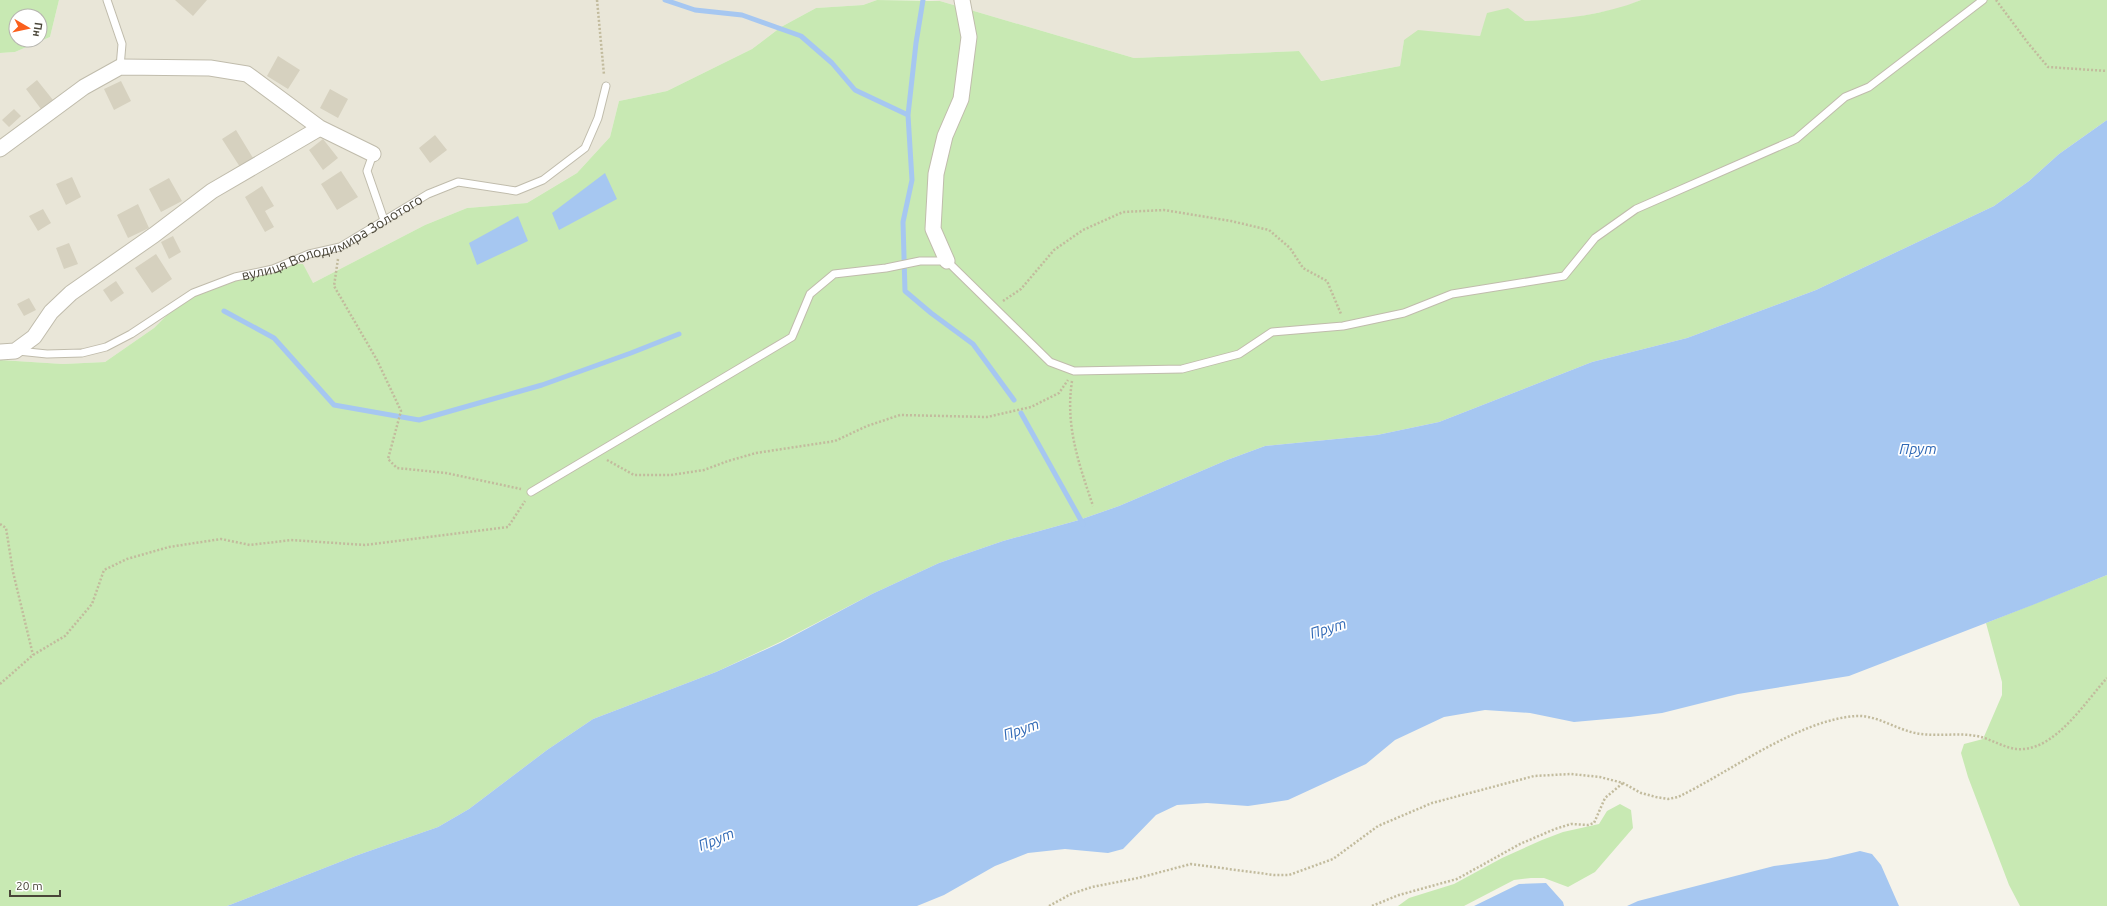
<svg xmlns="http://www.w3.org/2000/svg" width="2107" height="906" font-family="Ubuntu,sans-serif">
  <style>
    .residential { fill: #e9e6d8 }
    .green { fill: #c8e9b3; fill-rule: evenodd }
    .water { fill: #a6c7f1 }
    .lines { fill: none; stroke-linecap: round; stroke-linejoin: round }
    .stream { stroke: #a6c7f1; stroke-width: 5 }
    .building { fill: #d6d1bf }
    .service-casing { stroke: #c0bcac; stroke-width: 9 }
    .minor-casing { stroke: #c0bcac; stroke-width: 17 }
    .path { stroke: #c2bb9d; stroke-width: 2.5; stroke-dasharray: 2 2; stroke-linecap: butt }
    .service { stroke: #fff; stroke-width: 7 }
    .minor { stroke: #fff; stroke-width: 15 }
    .labels { text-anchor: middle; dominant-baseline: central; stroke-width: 3.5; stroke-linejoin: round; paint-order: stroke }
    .street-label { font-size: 14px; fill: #494538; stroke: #fff }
    .water-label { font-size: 15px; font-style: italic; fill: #3069b6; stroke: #fff }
  </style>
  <rect width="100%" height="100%" fill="#f5f3ea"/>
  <path class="residential" d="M 59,0 L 877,0 L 863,5 L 816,8 L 781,27 L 752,49 L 667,91 L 619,101 L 610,137 L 577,173 L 527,203 L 467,208 L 425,225 L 313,283 L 249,274 L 180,302 L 154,328 L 105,362 L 63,364 L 0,360 L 0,53 L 15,52 L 50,37 Z
    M 929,0 L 1641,0 L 1622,8 L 1567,19 L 1525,21 L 1488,13 L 1480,36 L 1458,34 L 1404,40 L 1400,66 L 1320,81 L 1299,51 L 1134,58 L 940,1 Z"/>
  <path class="green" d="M 0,0 L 59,0 L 50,37 L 15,52 L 0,53 ZM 16,16 L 40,16 L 40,40 L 16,40 Z
    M 877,0 L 940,1 L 1134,58 L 1299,51 L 1321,81 L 1400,66 L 1404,40 L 1418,30 L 1480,36 L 1487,13 L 1508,8 L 1525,21 C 1564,19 1604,15 1641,0 L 2107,0 L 2107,120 L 2059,154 L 2029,181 L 1994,206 L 1816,290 L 1687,338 L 1592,362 L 1439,422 L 1377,435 L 1265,446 L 1227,460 L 1119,506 L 1079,520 L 1003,541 L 939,563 L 872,594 L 780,642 L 716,672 L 593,719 L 547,750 L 469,809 L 438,827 L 355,856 L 227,906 L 0,906 L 0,360 L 63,364 L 105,362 L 154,328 L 180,302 L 249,274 L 287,264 L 303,264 L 313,283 L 425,225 L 467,208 L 527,203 L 577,173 L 610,137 L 619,101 L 667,91 L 752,49 L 781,27 L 816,8 L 863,5 Z
    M 2107,575 L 2107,906 L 2020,906 L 2009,885 L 1968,777 L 1961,753 L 1964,744 L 1983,739 L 2002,695 L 2002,682 L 1986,623 Z
    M 1620,804 L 1631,810 L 1633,828 L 1595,872 L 1568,887 L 1544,878 L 1531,878 L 1514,880 L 1464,906 L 1398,906 L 1409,898 L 1454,884 L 1502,858 L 1542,840 L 1563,832 L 1599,824 L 1607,811 Z"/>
  <path class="water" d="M 2107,120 L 2107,575 L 2030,606 L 1849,676 L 1738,694 L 1662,713 L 1630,717 L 1574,722 L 1530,713 L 1485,710 L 1444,717 L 1395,740 L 1366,764 L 1288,800 L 1248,806 L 1207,803 L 1177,805 L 1156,815 L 1123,849 L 1108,853 L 1065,849 L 1028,853 L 995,866 L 944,895 L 917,906 L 227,906 L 355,856 L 438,827 L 469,809 L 547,750 L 593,719 L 716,672 L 780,643 L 872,594 L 939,563 L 1003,541 L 1079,520 L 1119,506 L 1227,460 L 1265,446 L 1377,435 L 1439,422 L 1592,362 L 1687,338 L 1816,290 L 1994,206 L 2029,181 L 2059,154 Z
    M 605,173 L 617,199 L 559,230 L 552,213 Z
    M 518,216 L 528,241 L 477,265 L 469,243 Z
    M 1860,851 L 1872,854 L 1881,865 L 1899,906 L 1627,906 L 1638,901 L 1774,866 L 1827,859 Z
    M 1546,883 L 1563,902 L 1564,906 L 1474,906 L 1519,884 Z"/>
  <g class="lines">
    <path class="stream" d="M 665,0 L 695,10 L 742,15 L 801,36 L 832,63 L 855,90 L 908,115
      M 923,0 L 916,43 L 908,115 L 912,180 L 903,222 L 905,291 L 931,313 L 973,344 L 1014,400
      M 224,311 L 274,338 L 334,405 L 419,420 L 542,385 L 631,353 L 679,334
      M 1021,413 L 1083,524"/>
  </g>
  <path class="building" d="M 175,0 L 207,0 L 193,16 Z
    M 278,56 L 300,70 L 288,89 L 267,76 Z
    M 37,80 L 53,100 L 41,109 L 26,89 Z
    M 121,81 L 131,101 L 114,110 L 104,89 Z
    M 330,89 L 348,99 L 338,118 L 320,108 Z
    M 14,109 L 21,116 L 9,127 L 2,120 Z
    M 236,130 L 253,158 L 240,167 L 222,139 Z
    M 435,135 L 447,150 L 430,163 L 419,148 Z
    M 323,139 L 338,158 L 323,170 L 309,150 Z
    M 341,171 L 358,197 L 337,210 L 321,184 Z
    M 72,177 L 81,197 L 66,205 L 56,184 Z
    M 169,178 L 182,201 L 161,212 L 149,189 Z
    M 262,186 L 274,206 L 265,211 L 274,227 L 265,232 L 245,197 Z
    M 138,204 L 149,228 L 128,238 L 117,215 Z
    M 43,209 L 51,223 L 38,231 L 29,216 Z
    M 173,236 L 181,252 L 169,259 L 161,242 Z
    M 69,243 L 78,264 L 64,269 L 56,248 Z
    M 156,254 L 172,279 L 152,293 L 135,268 Z
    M 116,281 L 124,293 L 111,302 L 103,290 Z
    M 29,298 L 36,310 L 24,316 L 17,304 Z"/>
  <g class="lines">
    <defs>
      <g id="service">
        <path d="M 107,0 L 122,44 L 120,67"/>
        <path d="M 373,154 L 367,171 L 384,220"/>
        <path id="s1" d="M 18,351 L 47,354 L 82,353 L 106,347 L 131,334 L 193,293 L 235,277 L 273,269 L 309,254 L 340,247 L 428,194 L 458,182 L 516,191 L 543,180 L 585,148 L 598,118 L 606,86"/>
        <path d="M 531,492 L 792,337 L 810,294 L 834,274 L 886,268 L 920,261 L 947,261 L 1050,362 L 1074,371 L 1182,369 L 1239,354 L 1272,332 L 1343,326 L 1404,313 L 1452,294 L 1564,276 L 1595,238 L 1636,209 L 1796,139 L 1845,97 L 1869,87 L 1983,0"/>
      </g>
      <path id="minor" d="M 320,128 L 373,154
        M 0,149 L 84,87 L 120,67 L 210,68 L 247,74 L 320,128 L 212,191 L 154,235 L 71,293 L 51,312 L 34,337 L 15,351 L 0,352
        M 947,261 L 933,229 L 936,174 L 945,136 L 961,99 L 969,37 L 962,0"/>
    </defs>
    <use href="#service" class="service-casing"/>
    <use href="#minor" class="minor-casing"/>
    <path class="path" d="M 597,0 L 604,75
      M 1996,0 L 2028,43 L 2048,67 L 2107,71
      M 338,259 L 334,286 L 377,360 L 401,411 L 388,459 L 397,468 L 446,473 L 521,489
      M 1003,301 L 1021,289 L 1054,250 L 1083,230 L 1123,212 L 1164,210 L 1231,221 L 1269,230 L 1290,248 L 1303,268 L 1327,281 L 1341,314
      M 1072,381 C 1065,426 1079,464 1093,506
      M 607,460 L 634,475 L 671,475 L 704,470 L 728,461 L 756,453 L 835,441 L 867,426 L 900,415 L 987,417 L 1031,407 L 1059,393 L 1068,380
      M 0,524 L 6,528 L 13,572 L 33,655
      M 0,684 L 33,655 L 65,636 L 92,604 L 104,570 L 127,559 L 169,547 L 221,539 L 250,545 L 291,540 L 365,545 L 508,527 L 525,501
      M 1049,906 L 1071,894 L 1092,887 L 1138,878 L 1191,864 L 1274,875 L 1289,875 L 1333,859 L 1378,826 L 1432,803 L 1534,776 L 1571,774 L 1600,777 L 1623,783 L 1641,793 L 1656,797 L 1668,799 L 1678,797 C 1730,772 1798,720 1856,716 C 1875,715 1893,727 1911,732 C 1933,738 1956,732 1977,736 C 1993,739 2007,751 2024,749 C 2058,746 2086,701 2107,678
      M 1372,906 L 1399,895 L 1457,879 L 1520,844 L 1555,829 L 1571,824 L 1588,825 L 1594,823 L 1605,798 L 1623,783"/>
    <use href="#service" class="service"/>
    <use href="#minor" class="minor"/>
  </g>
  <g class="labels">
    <g class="street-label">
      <text stroke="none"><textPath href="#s1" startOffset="342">вулиця Володимира Золотого</textPath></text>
    </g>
    <g class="water-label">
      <text x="1918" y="448">Прут</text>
      <text transform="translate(1328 628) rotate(-17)">Прут</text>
      <text transform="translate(1021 729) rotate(-19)">Прут</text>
      <text transform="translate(716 839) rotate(-22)">Прут</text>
    </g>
  </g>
  <g transform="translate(28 28) rotate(99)"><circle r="19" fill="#ffffff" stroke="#b6b5af"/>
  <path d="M0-3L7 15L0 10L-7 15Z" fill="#fa5f1c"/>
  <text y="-6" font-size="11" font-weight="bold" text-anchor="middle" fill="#494538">Пн</text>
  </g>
  <path d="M10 890v6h50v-6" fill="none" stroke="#494538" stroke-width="2"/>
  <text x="16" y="890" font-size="12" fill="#494538" stroke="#ffffff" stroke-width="3" paint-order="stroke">20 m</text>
</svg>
